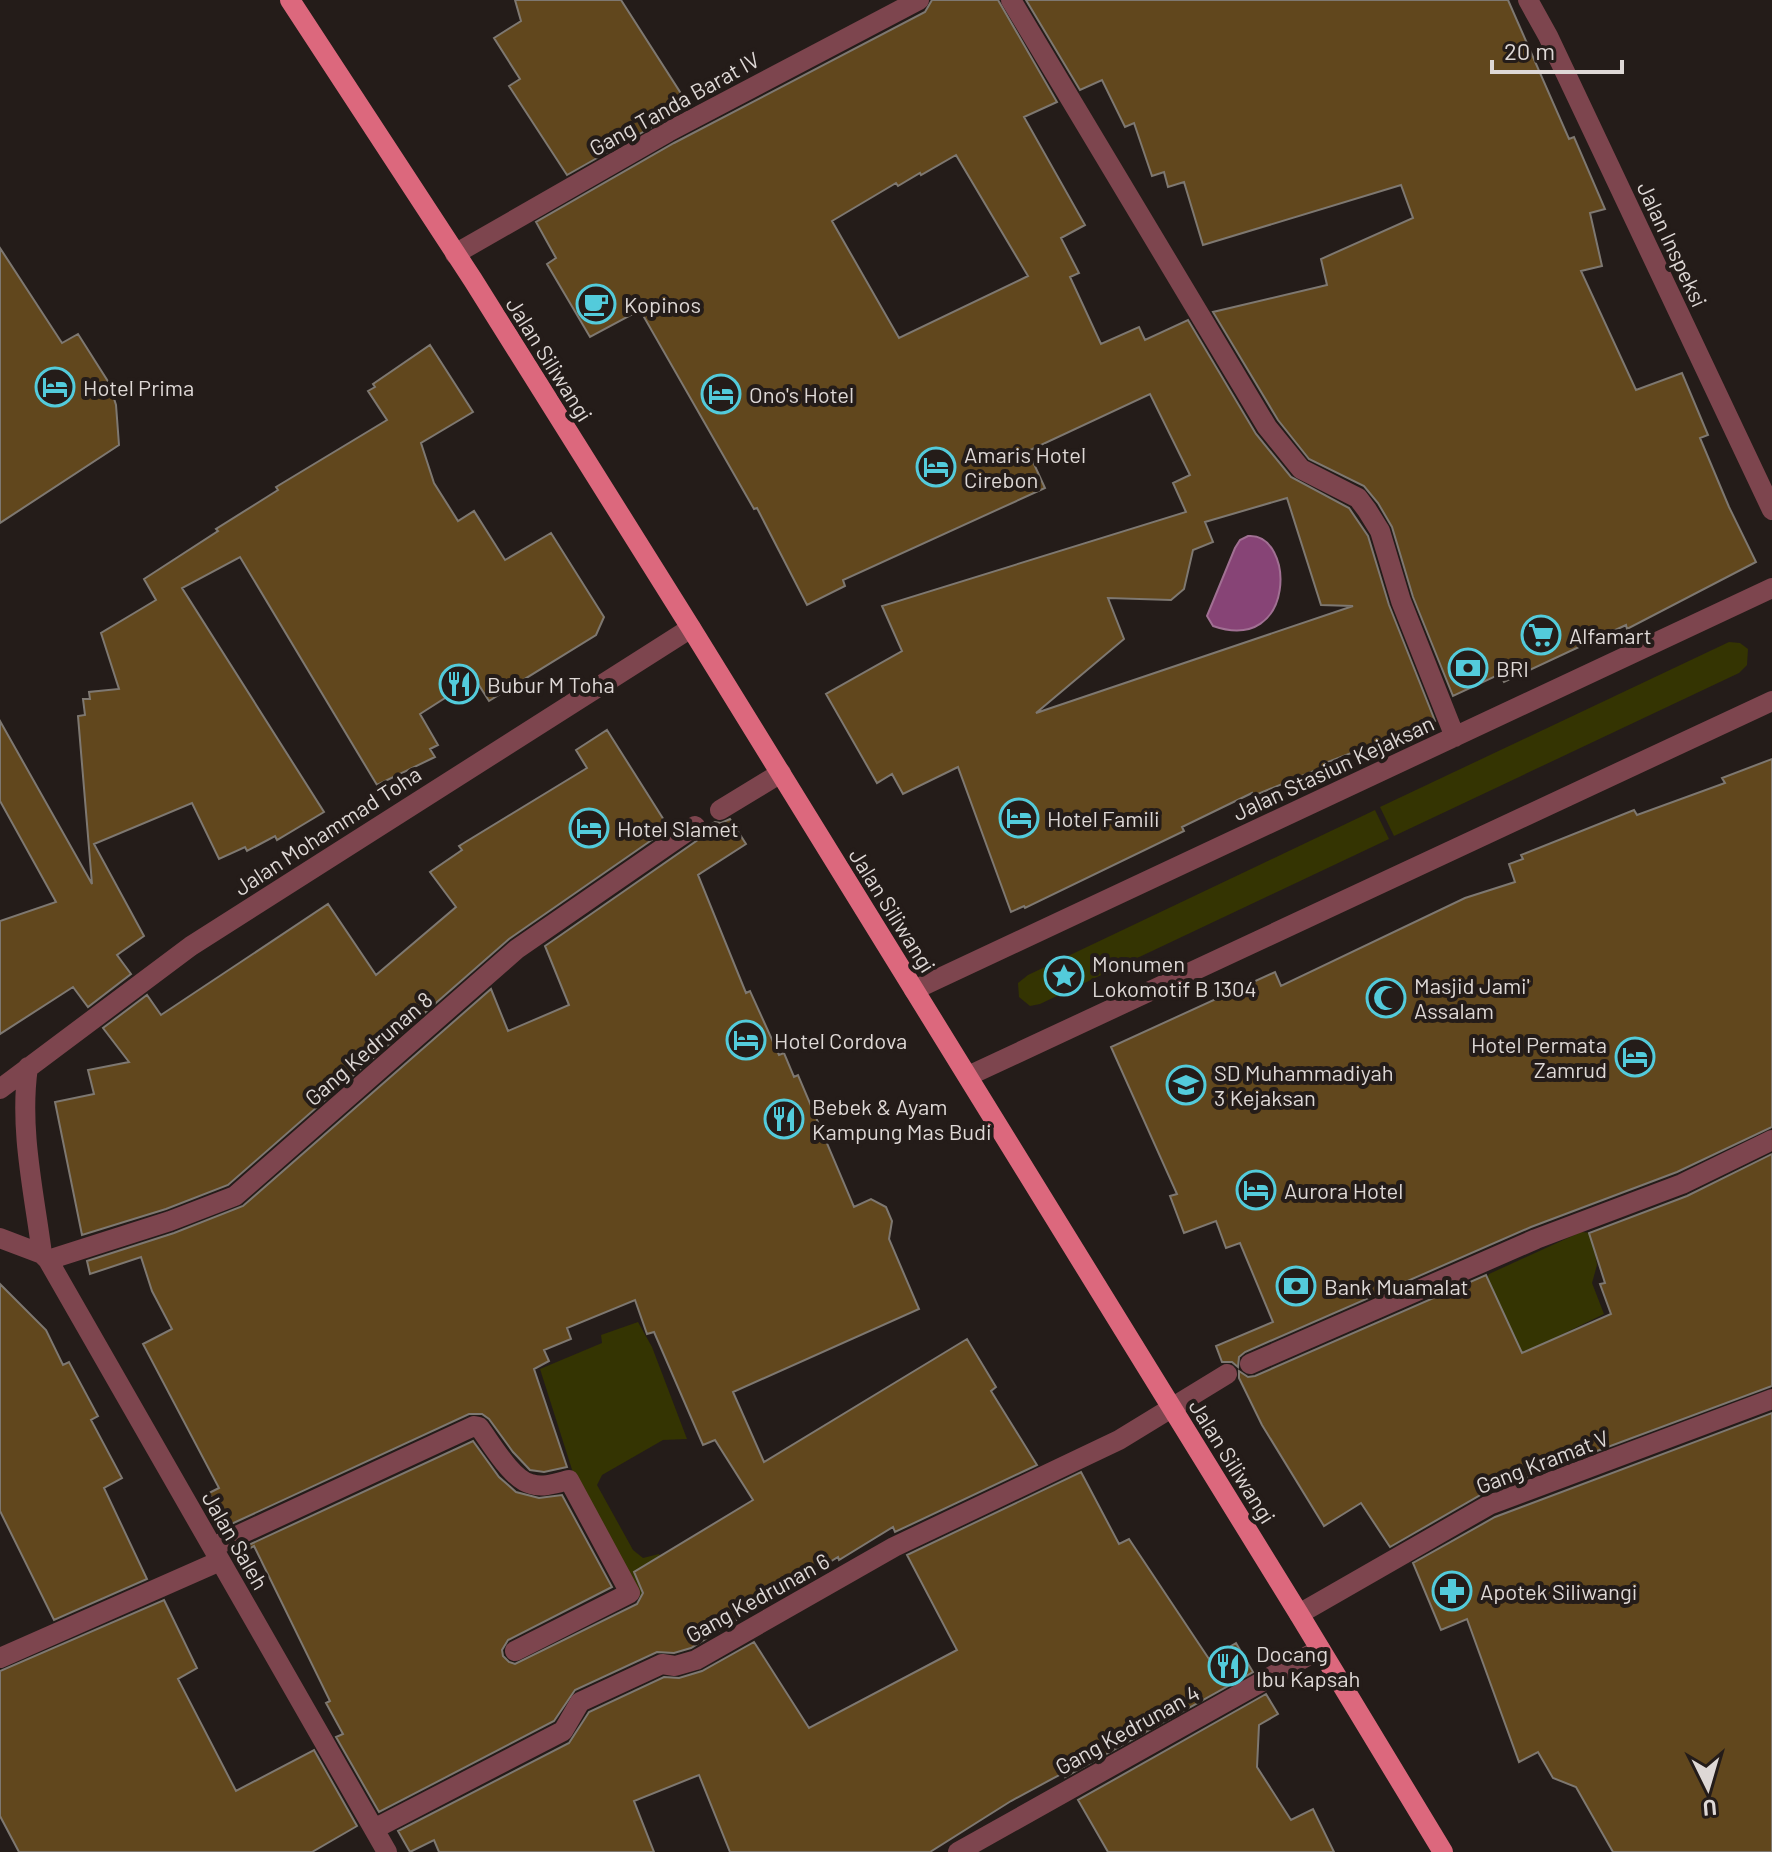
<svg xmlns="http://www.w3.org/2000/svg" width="1772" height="1852" font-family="Barlow,sans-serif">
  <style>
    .green { fill: #343402 }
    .water { fill: #874476; stroke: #a17093; stroke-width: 2 }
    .building { fill: #61471d; stroke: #7e7871; stroke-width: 2; fill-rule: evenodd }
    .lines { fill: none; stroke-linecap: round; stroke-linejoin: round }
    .minor { stroke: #7d454e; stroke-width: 20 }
    .major { stroke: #dc687d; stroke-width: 20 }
    .labels { text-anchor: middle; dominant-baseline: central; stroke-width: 8; stroke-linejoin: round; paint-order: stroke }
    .street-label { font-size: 22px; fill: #ded8d6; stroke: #241c19 }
    .poi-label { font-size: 22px; fill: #ded8d6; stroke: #241c19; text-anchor: start }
  </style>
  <rect width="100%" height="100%" fill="#241c19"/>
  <path class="green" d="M 1729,642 L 1740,643 L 1748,649 L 1747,665 L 1739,673 L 1394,836 L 1380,807 Z
    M 1375,810 L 1389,839 L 1040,1004 L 1030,1006 L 1019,997 L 1018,983 L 1028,975 Z
    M 1581,1232 L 1592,1233 L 1597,1265 L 1592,1283 L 1604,1314 L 1520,1355 L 1486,1281 L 1489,1274 Z
    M 638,1322 L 652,1347 L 687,1439 L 663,1440 L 602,1475 L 597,1485 L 633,1550 L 643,1558 L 659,1554 L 669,1572 L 647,1610 L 575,1479 L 540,1369 L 602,1343 L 601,1335 Z"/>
  <path class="water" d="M 1248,536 C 1295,532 1297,655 1213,626 L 1207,616 L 1235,548 L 1240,540 Z"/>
  <path class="building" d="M 515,0 L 621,0 L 689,106 L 567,175 L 509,86 L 520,79 L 494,38 L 521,21 Z
    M 932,0 L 998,0 L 1057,102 L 1024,117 L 1085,225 L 1061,238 L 1079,273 L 1070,277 L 1101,344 L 1139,327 L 1145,340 L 1188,320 L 1256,434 L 1291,477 L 1349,508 L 1368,536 L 1389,605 L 1435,721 L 1325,763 L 1326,766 L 1253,796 L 1252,793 L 1182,827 L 1184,831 L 1025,908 L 1024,906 L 1011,912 L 958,767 L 903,794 L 892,774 L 877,783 L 826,694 L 902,651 L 882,606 L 1186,512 L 1173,483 L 1190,475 L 1150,394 L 1028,451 L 1045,488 L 843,580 L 845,586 L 807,605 L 757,508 L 754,509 L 640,310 L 590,337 L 547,264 L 556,258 L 536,222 L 674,143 L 925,12 ZM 956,155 L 1028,276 L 899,338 L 832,221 L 896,183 L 898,186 L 920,173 L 921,175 ZM 1287,498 L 1321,605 L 1353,606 L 1036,713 L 1124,639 L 1108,598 L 1171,600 L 1184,589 L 1193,550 L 1213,542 L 1205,522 Z
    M 1026,0 L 1508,0 L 1569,139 L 1574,137 L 1605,209 L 1590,213 L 1602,266 L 1581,271 L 1636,390 L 1682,373 L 1708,435 L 1700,438 L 1729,507 L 1756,562 L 1627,629 L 1626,625 L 1504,682 L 1500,674 L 1453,696 L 1413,597 L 1392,527 L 1378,503 L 1364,486 L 1309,459 L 1278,420 L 1213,312 L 1327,285 L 1321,259 L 1413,218 L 1401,185 L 1203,245 L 1184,182 L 1168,187 L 1164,172 L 1152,176 L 1134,123 L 1125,127 L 1102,80 L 1080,90 Z
    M 0,248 L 62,343 L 78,334 L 109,383 L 116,405 L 119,445 L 0,523 Z
    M 430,345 L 473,412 L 421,443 L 434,483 L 458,521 L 474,511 L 505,560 L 551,533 L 604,617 L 596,635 L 489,701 L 475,679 L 420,714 L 438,745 L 430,749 L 435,757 L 377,785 L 240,557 L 182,588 L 324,812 L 277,840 L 275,836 L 247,851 L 245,847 L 219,859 L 192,803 L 94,844 L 144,936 L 117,955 L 131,974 L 88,1007 L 73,987 L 0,1034 L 0,921 L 56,902 L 0,801 L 0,721 L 92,884 L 78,716 L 85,715 L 83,699 L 90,699 L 89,692 L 119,689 L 101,633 L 156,600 L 144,579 L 218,531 L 216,529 L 278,490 L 276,487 L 387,420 L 368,391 L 375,387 L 373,384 Z
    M 607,730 L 669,828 L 509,939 L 228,1185 L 166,1209 L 82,1235 L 55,1102 L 94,1094 L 88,1070 L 129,1062 L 103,1028 L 147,995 L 161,1015 L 328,904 L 376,975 L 456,907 L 430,872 L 462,850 L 459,846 L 587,768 L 576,750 Z
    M 1772,759 L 1772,1127 L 1677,1172 L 1531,1227 L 1245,1352 L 1239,1357 L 1238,1367 L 1232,1362 L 1222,1362 L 1216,1346 L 1273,1322 L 1240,1243 L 1226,1248 L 1216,1221 L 1184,1233 L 1170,1196 L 1177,1194 L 1111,1047 L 1275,972 L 1281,986 L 1465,898 L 1515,882 L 1509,864 L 1523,859 L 1521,855 L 1634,810 L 1637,815 L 1725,783 L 1722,778 Z
    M 730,819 L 746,844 L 698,875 L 746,993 L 750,991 L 779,1055 L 784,1053 L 794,1077 L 798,1075 L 854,1207 L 871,1199 L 886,1207 L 892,1221 L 889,1239 L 919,1309 L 733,1392 L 764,1462 L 967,1339 L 996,1387 L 991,1391 L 1037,1465 L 895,1532 L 893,1527 L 839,1560 L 838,1557 L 691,1648 L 674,1653 L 657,1652 L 575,1690 L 554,1721 L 379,1812 L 336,1737 L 343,1734 L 326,1703 L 330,1701 L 254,1546 L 242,1553 L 240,1549 L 473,1441 L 499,1477 L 516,1492 L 539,1498 L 562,1495 L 612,1587 L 508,1640 L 502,1650 L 503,1656 L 509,1662 L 515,1664 L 637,1604 L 643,1593 L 634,1572 L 753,1500 L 715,1440 L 703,1445 L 654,1332 L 647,1334 L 635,1300 L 567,1328 L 571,1339 L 544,1350 L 549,1361 L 534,1369 L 567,1467 L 544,1472 L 530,1470 L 513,1452 L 489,1419 L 482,1414 L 469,1414 L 227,1526 L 209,1493 L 219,1488 L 143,1344 L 172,1329 L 152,1291 L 141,1257 L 90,1274 L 87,1261 L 174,1233 L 243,1206 L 491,989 L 508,1031 L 569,1005 L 545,946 L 702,837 L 708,826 L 715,822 L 721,823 Z
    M 1772,1154 L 1772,1386 L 1484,1493 L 1390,1547 L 1361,1503 L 1324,1526 L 1262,1425 L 1239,1378 L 1239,1371 L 1248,1377 L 1255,1376 L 1486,1275 L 1522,1353 L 1611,1314 L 1600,1284 L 1605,1283 L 1589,1233 L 1687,1196 Z
    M 0,1284 L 46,1330 L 63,1365 L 69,1362 L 98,1416 L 91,1420 L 122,1478 L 104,1488 L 147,1579 L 54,1620 L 0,1511 Z
    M 1772,1413 L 1772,1852 L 1613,1852 L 1576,1787 L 1553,1778 L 1538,1752 L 1519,1762 L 1467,1619 L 1441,1630 L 1413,1563 L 1495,1517 Z
    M 1081,1472 L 1119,1544 L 1129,1539 L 1209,1659 L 1236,1643 L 1253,1672 L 1065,1777 L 1063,1773 L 1011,1801 L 930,1852 L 730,1852 L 699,1775 L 634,1801 L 654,1852 L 439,1852 L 434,1840 L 410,1852 L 398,1831 L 569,1743 L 589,1712 L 664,1677 L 679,1678 L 702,1671 L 754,1642 L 809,1728 L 957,1650 L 907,1555 Z
    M 164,1600 L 197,1668 L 178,1679 L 236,1791 L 314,1750 L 357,1826 L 312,1852 L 19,1852 L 0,1816 L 0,1671 Z
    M 1266,1694 L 1278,1714 L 1259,1725 L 1257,1767 L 1291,1820 L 1313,1809 L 1334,1852 L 1108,1852 L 1078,1800 Z"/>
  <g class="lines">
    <path class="minor" d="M 1011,0 L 1267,427 L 1301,469 L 1358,498 L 1367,510 L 1380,531 L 1401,601 L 1455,737
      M 1528,0 L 1548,36 L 1772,510
      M 455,254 L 668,132 L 919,0
      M 720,810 L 781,773
      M 914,990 L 1772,588
      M 28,1067 C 19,1129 34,1192 42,1254
      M 968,1076 L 1772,701
      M 0,1089 L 191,946 L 691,628
      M 0,1238 L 42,1254 L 48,1260 L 387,1852
      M 48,1260 L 170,1221 L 235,1196 L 517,949 L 695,826
      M 1250,1364 L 1536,1239 L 1682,1184 L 1772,1140
      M 213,1547 L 474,1426 L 479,1427 C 491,1443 512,1480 531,1484 C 543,1488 557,1483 569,1480 L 630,1593 L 515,1651
      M 1299,1614 L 1489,1505 L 1772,1399
      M 0,1658 L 220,1561
      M 374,1829 L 563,1731 L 580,1702 L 662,1664 L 675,1666 L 696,1660 L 894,1547 L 1119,1440 L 1227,1374
      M 958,1852 L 1320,1649"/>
    <path class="major" d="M 290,0 L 473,280 L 691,628 L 1299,1614 L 1443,1852"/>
  </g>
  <defs>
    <symbol id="cafe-ring" viewBox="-11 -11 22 22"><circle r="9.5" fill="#241c19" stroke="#53cbdb" stroke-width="1.5"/><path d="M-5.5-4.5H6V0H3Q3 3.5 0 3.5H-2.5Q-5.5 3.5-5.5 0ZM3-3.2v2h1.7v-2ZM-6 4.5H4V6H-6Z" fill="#53cbdb"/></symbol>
    <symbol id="hotel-ring" viewBox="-11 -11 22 22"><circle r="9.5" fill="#241c19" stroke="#53cbdb" stroke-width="1.5"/><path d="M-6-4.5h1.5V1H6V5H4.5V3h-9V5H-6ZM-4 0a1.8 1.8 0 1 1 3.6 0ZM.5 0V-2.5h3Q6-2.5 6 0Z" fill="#53cbdb"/></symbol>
    <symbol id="supermarket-ring" viewBox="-11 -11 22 22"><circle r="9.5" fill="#241c19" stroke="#53cbdb" stroke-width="1.5"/><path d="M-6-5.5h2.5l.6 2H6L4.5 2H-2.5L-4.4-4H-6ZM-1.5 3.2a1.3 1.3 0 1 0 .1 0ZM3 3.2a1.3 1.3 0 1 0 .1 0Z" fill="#53cbdb"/></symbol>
    <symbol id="bank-ring" viewBox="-11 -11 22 22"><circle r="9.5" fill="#241c19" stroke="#53cbdb" stroke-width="1.5"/><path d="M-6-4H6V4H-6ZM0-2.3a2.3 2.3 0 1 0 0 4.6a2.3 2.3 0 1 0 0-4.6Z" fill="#53cbdb"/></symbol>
    <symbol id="restaurant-ring" viewBox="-11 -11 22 22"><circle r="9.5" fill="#241c19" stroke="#53cbdb" stroke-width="1.5"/><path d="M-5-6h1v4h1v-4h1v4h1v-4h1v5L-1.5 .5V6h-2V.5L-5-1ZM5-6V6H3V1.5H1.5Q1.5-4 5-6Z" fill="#53cbdb"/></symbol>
    <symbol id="sight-ring" viewBox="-11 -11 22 22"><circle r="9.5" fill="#241c19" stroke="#53cbdb" stroke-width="1.5"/><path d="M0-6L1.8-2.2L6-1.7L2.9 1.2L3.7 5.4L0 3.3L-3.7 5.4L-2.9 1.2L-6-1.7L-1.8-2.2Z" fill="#53cbdb"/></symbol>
    <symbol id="mosque-ring" viewBox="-11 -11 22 22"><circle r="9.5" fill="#241c19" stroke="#53cbdb" stroke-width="1.5"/><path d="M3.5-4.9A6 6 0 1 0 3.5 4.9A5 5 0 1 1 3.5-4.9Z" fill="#53cbdb"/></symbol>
    <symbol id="school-ring" viewBox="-11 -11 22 22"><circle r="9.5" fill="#241c19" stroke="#53cbdb" stroke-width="1.5"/><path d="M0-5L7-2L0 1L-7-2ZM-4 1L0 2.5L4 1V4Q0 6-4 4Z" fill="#53cbdb"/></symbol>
    <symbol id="pharmacy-ring" viewBox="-11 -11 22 22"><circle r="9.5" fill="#241c19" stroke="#53cbdb" stroke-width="1.5"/><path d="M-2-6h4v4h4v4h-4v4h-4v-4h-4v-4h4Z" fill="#53cbdb"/></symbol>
  </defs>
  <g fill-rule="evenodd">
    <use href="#cafe-ring" x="574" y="282" width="44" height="44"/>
    <use href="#hotel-ring" x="33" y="365" width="44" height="44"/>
    <use href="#hotel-ring" x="699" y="372" width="44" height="44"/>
    <use href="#hotel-ring" x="914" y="445" width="44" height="44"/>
    <use href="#supermarket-ring" x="1519" y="613" width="44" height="44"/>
    <use href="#bank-ring" x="1446" y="646" width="44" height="44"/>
    <use href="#restaurant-ring" x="437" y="662" width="44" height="44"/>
    <use href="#hotel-ring" x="997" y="796" width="44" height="44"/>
    <use href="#hotel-ring" x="567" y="806" width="44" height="44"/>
    <use href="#sight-ring" x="1042" y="954" width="44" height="44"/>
    <use href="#mosque-ring" x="1364" y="976" width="44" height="44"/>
    <use href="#hotel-ring" x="724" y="1018" width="44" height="44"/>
    <use href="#hotel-ring" x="1613" y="1035" width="44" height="44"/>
    <use href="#school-ring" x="1164" y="1063" width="44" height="44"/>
    <use href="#restaurant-ring" x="762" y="1097" width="44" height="44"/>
    <use href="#hotel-ring" x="1234" y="1168" width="44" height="44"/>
    <use href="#bank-ring" x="1274" y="1264" width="44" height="44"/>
    <use href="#pharmacy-ring" x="1430" y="1569" width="44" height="44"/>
    <use href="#restaurant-ring" x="1206" y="1644" width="44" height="44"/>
  </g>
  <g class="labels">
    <g class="street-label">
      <text transform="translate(674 103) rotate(-29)">Gang Tanda Barat IV</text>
      <text transform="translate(1673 244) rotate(65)">Jalan Inspeksi</text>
      <text transform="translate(550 359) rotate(58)">Jalan Siliwangi</text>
      <text transform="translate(1333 767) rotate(-25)">Jalan Stasiun Kejaksan</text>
      <text transform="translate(327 830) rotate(-33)">Jalan Mohammad Toha</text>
      <text transform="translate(893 910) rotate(58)">Jalan Siliwangi</text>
      <text transform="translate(368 1048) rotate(-41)">Gang Kedrunan 8</text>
      <text transform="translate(1233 1461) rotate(58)">Jalan Siliwangi</text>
      <text transform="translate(1542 1461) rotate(-21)">Gang Kramat V</text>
      <text transform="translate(236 1540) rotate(60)">Jalan Saleh</text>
      <text transform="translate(757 1597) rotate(-29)">Gang Kedrunan 6</text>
      <text transform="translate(1127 1729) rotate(-29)">Gang Kedrunan 4</text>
    </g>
    <g class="poi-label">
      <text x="624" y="304">Kopinos</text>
      <text x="83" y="387">Hotel Prima</text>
      <text x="749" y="394">Ono's Hotel</text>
      <text x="964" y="454">Amaris Hotel<tspan x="964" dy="25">Cirebon</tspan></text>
      <text x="1569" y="635">Alfamart</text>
      <text x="1496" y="668">BRI</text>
      <text x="487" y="684">Bubur M Toha</text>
      <text x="1047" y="818">Hotel Famili</text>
      <text x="617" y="828">Hotel Slamet</text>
      <text x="1092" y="963">Monumen<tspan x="1092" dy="25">Lokomotif B 1304</tspan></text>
      <text x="1414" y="985">Masjid Jami'<tspan x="1414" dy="25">Assalam</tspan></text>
      <text x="774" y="1040">Hotel Cordova</text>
      <text x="1607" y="1044" text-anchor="end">Hotel Permata<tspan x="1607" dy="25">Zamrud</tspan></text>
      <text x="1214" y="1072">SD Muhammadiyah<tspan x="1214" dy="25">3 Kejaksan</tspan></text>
      <text x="812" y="1106">Bebek &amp; Ayam<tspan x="812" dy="25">Kampung Mas Budi</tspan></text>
      <text x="1284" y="1190">Aurora Hotel</text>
      <text x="1324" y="1286">Bank Muamalat</text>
      <text x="1480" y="1591">Apotek Siliwangi</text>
      <text x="1256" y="1653">Docang<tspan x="1256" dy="25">Ibu Kapsah</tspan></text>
    </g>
  </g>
  <g transform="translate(1708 1788) rotate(175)" stroke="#241c19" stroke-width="6" paint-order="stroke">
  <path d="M0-6L14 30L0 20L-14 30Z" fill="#ded8d6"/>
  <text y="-12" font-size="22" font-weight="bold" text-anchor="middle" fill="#ded8d6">U</text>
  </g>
  <path d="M1492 60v12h130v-12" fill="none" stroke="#ded8d6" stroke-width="4"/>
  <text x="1504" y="60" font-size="24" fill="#ded8d6" stroke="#241c19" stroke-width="6" paint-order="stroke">20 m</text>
</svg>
